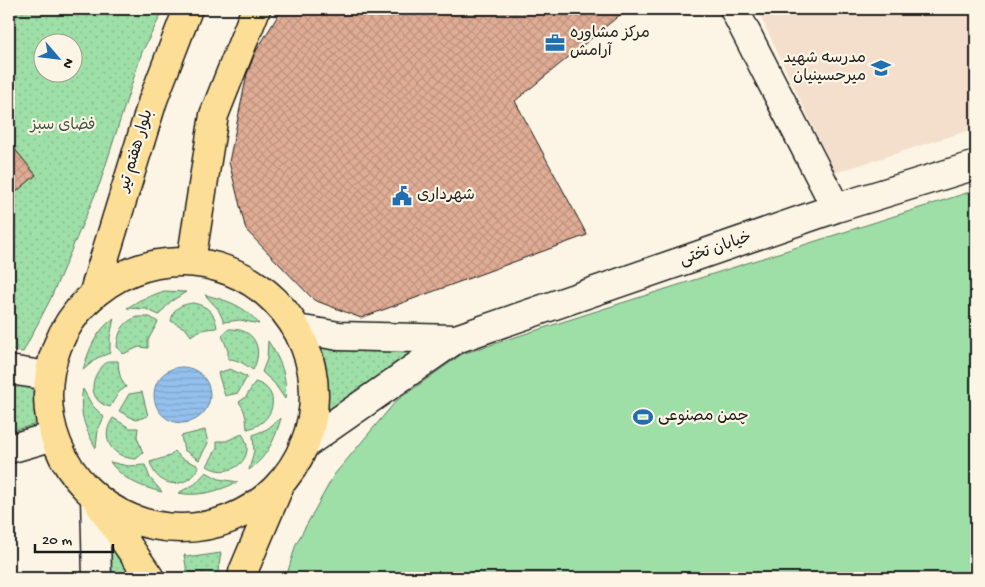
<svg xmlns="http://www.w3.org/2000/svg" width="985" height="587" font-family="'Gochi Hand','Playpen Sans Arabic',sans-serif">
  <style>
    .built { fill: #f4dfcd }
    .green { fill: url(#green-dots); stroke: #5d7d62; fill-rule: evenodd }
    .pitch { fill: #9edea7; stroke: #5d7d62 }
    .water { fill: url(#water-rules); stroke: #637e99 }
    .building { fill: url(#building-cross-hatch); stroke: #1c1c1c }
    .lines { fill: none; stroke-linecap: round; stroke-linejoin: round }
    .minor-casing { stroke: #1c1c1c; stroke-width: 31 }
    .major-casing { stroke: #1c1c1c; stroke-width: 31 }
    .minor { stroke: #fcf5e5; stroke-width: 28 }
    .major { stroke: #fdde96; stroke-width: 28 }
    .labels { text-anchor: middle; dominant-baseline: central; stroke-width: 4.5; stroke-linejoin: round; paint-order: stroke }
    .poi-label { font-size: 16px; fill: #1c1c1c; stroke: #fcf5e5; text-anchor: start }
    .park-label { font-size: 16px; fill: #435646; stroke: #fcf5e5 }
    .street-label { font-size: 16px; fill: #1c1c1c; stroke: #fcf5e5 }
  </style>
  <defs>
    <pattern id="green-dots" width="8" height="8" patternUnits="userSpaceOnUse" patternTransform="scale(1.25)"><rect width="8" height="8" fill="#9edea7"/><path d="M2 2h.1M6 6h.1" fill="none" stroke="#88be8f" stroke-width="1.8" stroke-linecap="round"/></pattern>
    <pattern id="water-rules" width="6" height="5" patternUnits="userSpaceOnUse" patternTransform="scale(1.25)"><rect width="6" height="5" fill="#93c0ed"/><path d="M0 2.5h6" fill="none" stroke="#7ea4cb"/></pattern>
    <pattern id="building-cross-hatch" width="8" height="8" patternUnits="userSpaceOnUse" patternTransform="scale(1.25)"><rect width="8" height="8" fill="#e0ac94"/><path d="M0 0l8 8M0 8l8-8" fill="none" stroke="#c0937f"/></pattern>
  </defs>
  <rect width="100%" height="100%" fill="#fcf5e5"/>
  <filter id="ink" filterUnits="userSpaceOnUse"><feTurbulence type="fractalNoise" baseFrequency=".02" numOctaves="2"/><feDisplacementMap in="SourceGraphic" scale="10" xChannelSelector="R" yChannelSelector="G"/><feConvolveMatrix kernelMatrix="1 2 1 2 8 2 1 2 1" color-interpolation-filters="sRGB"/></filter>
  <g filter="url(#ink)">
    <path class="built" d="M 757,9 L 976,9 L 976,128 L 835,173 Z"/>
    <path class="green" d="M 9,9 L 164,9 L 142,52 L 100,183 L 50,300 L 23,352 L 9,350 ZM 42,42 L 72,42 L 72,72 L 42,72 Z
      M 164,291 L 186,292 L 170,302 L 159,315 L 146,309 L 127,308 L 140,300 Z
      M 205,295 C 227,300 245,306 259,324 L 240,320 L 224,322 L 218,309 Z
      M 193,303 C 208,306 215,313 217,328 C 207,329 199,329 191,336 L 186,329 L 171,321 C 174,307 180,305 193,303 Z
      M 137,317 L 150,317 L 158,322 L 148,340 L 148,348 L 139,347 L 123,354 L 117,347 C 118,332 123,322 137,317 Z
      M 114,318 L 110,337 L 110,353 L 97,358 L 83,370 C 89,349 96,331 114,318 Z
      M 229,329 C 255,328 264,349 253,370 C 244,364 238,359 228,359 L 228,351 L 222,335 Z
      M 305,333 L 443,343 L 311,435 L 320,405 L 317,364 Z
      M 268,341 C 280,359 288,377 285,399 L 274,383 L 262,372 L 267,359 Z
      M 109,361 L 118,361 C 119,371 119,378 126,387 L 119,392 L 110,407 C 85,401 90,372 109,361 Z
      M 9,368 L 40,370 L 36,424 L 9,432 Z
      M 230,369 L 247,377 L 238,393 L 225,396 L 218,373 Z
      M 255,382 C 283,389 275,424 247,429 C 246,419 246,411 239,402 L 246,397 Z
      M 83,389 L 92,405 L 104,417 L 98,430 L 96,448 C 85,429 78,411 83,389 Z
      M 142,392 L 148,416 L 136,420 L 119,411 L 129,394 Z
      M 113,418 L 130,428 L 138,428 L 137,437 L 143,453 L 136,459 C 112,458 99,438 113,418 Z
      M 281,418 C 275,439 268,456 249,470 L 254,451 L 253,435 L 267,429 Z
      M 205,430 L 208,443 L 199,460 L 184,450 L 181,436 Z
      M 242,434 C 259,457 230,481 207,466 L 217,448 L 217,441 L 226,441 Z
      M 175,451 L 181,458 L 199,466 C 188,491 157,489 150,462 L 170,456 Z
      M 110,462 L 128,466 L 145,465 L 150,478 L 162,492 C 141,487 123,480 110,462 Z
      M 206,472 L 219,479 L 238,482 C 218,491 200,497 178,493 L 195,484 Z
      M 104,535 L 135,578 L 108,578 Z
      M 221,553 L 217,578 L 188,578 L 184,555 L 193,557 Z"/>
    <path class="pitch" d="M 976,190 L 976,578 L 286,578 L 296,544 L 334,475 L 396,401 L 462,354 Z"/>
    <path class="water" d="M154 395a28 28 0 1 1 56 0a28 28 0 1 1-56 0Z"/>
    <path class="building" d="M 282,9 L 627,9 L 515,101 L 587,235 L 361,318 L 314,300 L 246,230 L 229,162 L 247,74 L 255,53 Z
      M 9,142 L 36,175 L 9,198 Z"/>
    <g class="lines">
      <defs>
        <path id="minor" d="M 734,9 L 836,208
          M 297,329 L 339,336 L 456,339
          M 9,370 L 49,376
          M 304,445 L 456,339 L 836,208 L 976,165
          M 9,449 L 54,436
          M 95,497 L 97,578"/>
        <path id="major" d="M 191,262 L 214,115 L 256,9
          M48 395a133 133 0 1 1 266 0a133 133 0 1 1-266 0Z
          M 93,295 L 153,100 L 188,9
          M 100,505 L 150,578
          M 243,578 L 243,572 L 279,487"/>
      </defs>
      <use href="#minor" class="minor-casing"/>
      <use href="#major" class="major-casing"/>
      <use href="#minor" class="minor"/>
      <use href="#major" class="major"/>
    </g>
  </g>
  <defs>
    <symbol id="office-bare" viewBox="-9 -9 18 18"><path d="M-6-3h4V-5.5h4V-3h4V5H-6ZM-1-4.5V-3h2v-1.5ZM-6 0V1H6V0Z" fill="#1f6fb2" stroke="#fcf5e5" stroke-width="2.5" paint-order="stroke"/></symbol>
    <symbol id="school-bare" viewBox="-9 -9 18 18"><path d="M0-5L7-2L0 1L-7-2ZM-4 1L0 2.5L4 1V4Q0 6-4 4Z" fill="#1f6fb2" stroke="#fcf5e5" stroke-width="2.5" paint-order="stroke"/></symbol>
    <symbol id="civic-bare" viewBox="-9 -9 18 18"><path d="M-.6-6.5H3V-4.5H.6V-3L4-1V1h2V6H-6V1h2V-1L-.6-3ZM-1.2 2.5V6h2.4V2.5Z" fill="#1f6fb2" stroke="#fcf5e5" stroke-width="2.5" paint-order="stroke"/></symbol>
    <symbol id="stadium-bare" viewBox="-9 -9 18 18"><path d="M0-5a6.5 5 0 1 0 0 10a6.5 5 0 1 0 0-10ZM-3.5-1.8h7v3.6h-7Z" fill="#1f6fb2" stroke="#fcf5e5" stroke-width="2.5" paint-order="stroke"/></symbol>
  </defs>
  <g fill-rule="evenodd">
    <use href="#office-bare" x="541" y="29" width="28" height="28"/>
    <use href="#school-bare" x="867" y="54" width="28" height="28"/>
    <use href="#civic-bare" x="388" y="182" width="28" height="28"/>
    <use href="#stadium-bare" x="629" y="403" width="28" height="28"/>
  </g>
  <g class="labels">
    <g class="poi-label">
      <text x="570" y="34">مرکز مشاوره<tspan x="570" dy="18">آرامش</tspan></text>
      <text x="866" y="59" text-anchor="end">مدرسه شهید<tspan x="866" dy="18">میرحسینیان</tspan></text>
      <text x="417" y="196">شهرداری</text>
      <text x="658" y="417">چمن مصنوعی</text>
    </g>
    <g class="park-label">
      <text x="63" y="126">فضای سبز</text>
    </g>
    <g class="street-label">
      <text transform="translate(137 151) rotate(-73)">بلوار هفتم تیر</text>
      <text transform="translate(716 250) rotate(-19)">خیابان تختی</text>
    </g>
  </g>
  <rect width="985" height="587" fill="none" stroke="#fcf5e5" stroke-width="30"/>
  <rect x="15" y="15" width="955" height="557" fill="none" stroke="#1c1c1c" stroke-width="2" filter="url(#ink)"/>
  <g transform="translate(58 58) rotate(118)"><circle r="24" fill="#fcf5e5" stroke="#a29e95"/>
  <path d="M0-4L9 19L0 12L-9 19Z" fill="#1f6fb2"/>
  <text y="-8" font-size="14" font-weight="bold" text-anchor="middle" fill="#1c1c1c">N</text>
  </g>
  <path d="M35 544v8h78v-8" fill="none" stroke="#1c1c1c" stroke-width="2.5"/>
  <text x="42" y="544" font-size="15" fill="#1c1c1c" stroke="#fcf5e5" stroke-width="4" paint-order="stroke">20 m</text>
</svg>
